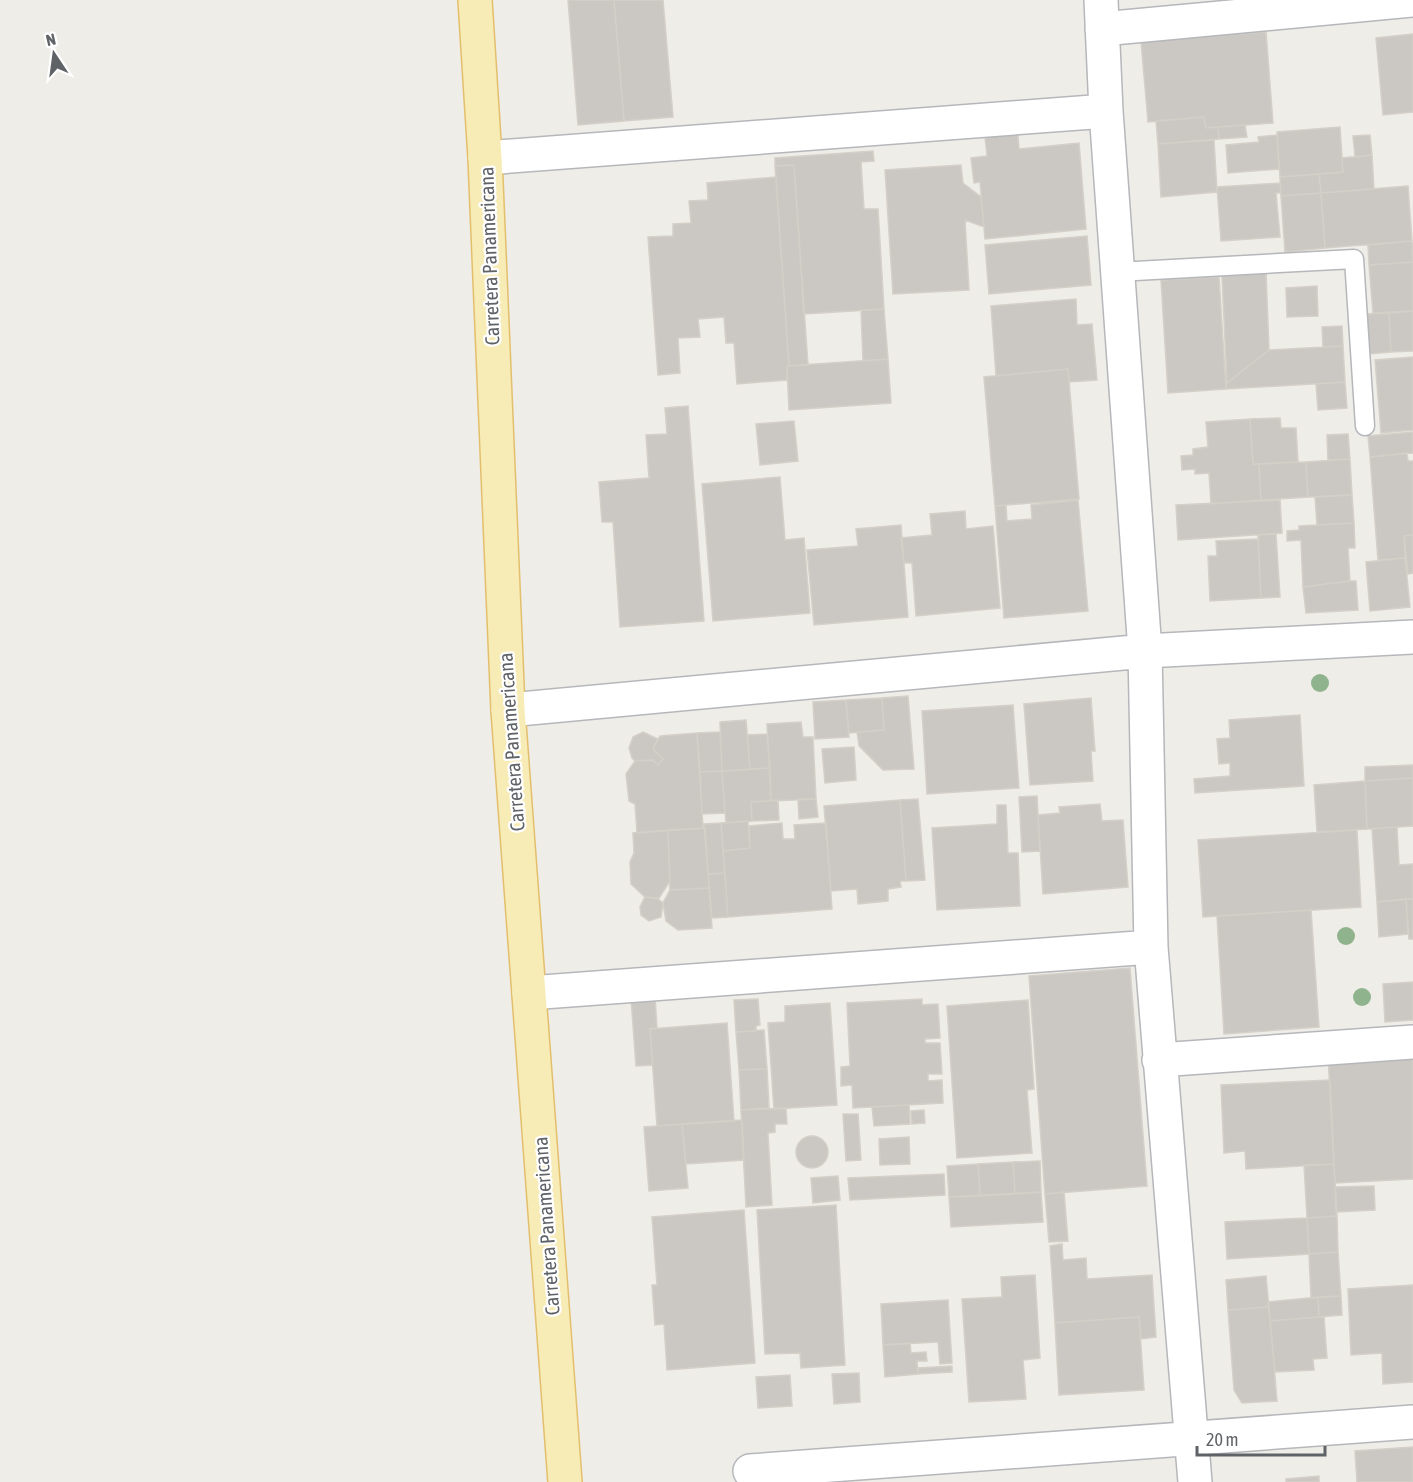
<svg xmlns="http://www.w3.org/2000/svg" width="1413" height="1482" font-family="'Asap Condensed',sans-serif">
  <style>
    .building { fill: #cbc8c4; stroke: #d4cfc7; stroke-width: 1.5 }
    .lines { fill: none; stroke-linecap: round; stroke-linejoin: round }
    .lane-casing { stroke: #b5b7bb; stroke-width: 21 }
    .street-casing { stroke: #b5b7bb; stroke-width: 36 }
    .primary-casing { stroke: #e3bf6d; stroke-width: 36 }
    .lane { stroke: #fff; stroke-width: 18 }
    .street { stroke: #fff; stroke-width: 33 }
    .primary { stroke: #f7ebb6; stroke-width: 33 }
    .tree { fill: #8fb38d }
    .labels { text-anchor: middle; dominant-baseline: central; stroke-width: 4.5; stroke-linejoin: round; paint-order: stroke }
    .street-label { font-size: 20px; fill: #5f6266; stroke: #fff }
  </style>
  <rect width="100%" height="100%" fill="#efede8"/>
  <path class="building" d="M 568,0 L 614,0 L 624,121 L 578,125 Z
    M 614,0 L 663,0 L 673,117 L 624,121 Z
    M 1266,32 L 1273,123 L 1206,128 L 1204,117 L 1148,122 L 1141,41 Z
    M 1413,34 L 1413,112 L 1383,115 L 1376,38 Z
    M 1204,117 L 1206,128 L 1218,127 L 1219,139 L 1158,144 L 1156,121 Z
    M 1017,123 L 1019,149 L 1079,143 L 1086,229 L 985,239 L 980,182 L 974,183 L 971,158 L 987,156 L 984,127 Z
    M 1245,125 L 1247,137 L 1219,139 L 1218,127 Z
    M 1340,127 L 1343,172 L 1280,177 L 1277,132 Z
    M 1277,135 L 1279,169 L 1228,173 L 1226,145 L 1259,142 L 1258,137 Z
    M 1370,135 L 1372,155 L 1355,157 L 1353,136 Z
    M 1214,140 L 1217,192 L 1161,197 L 1158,144 Z
    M 873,151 L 874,161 L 861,162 L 864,209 L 878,209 L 884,309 L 804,314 L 794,165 L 775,166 L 775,158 Z
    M 1372,155 L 1374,189 L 1321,193 L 1319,174 L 1343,172 L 1342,158 Z
    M 794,165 L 808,365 L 789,366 L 775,166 Z
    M 961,165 L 963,183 L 981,197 L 984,227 L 965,220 L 969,290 L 893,294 L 885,170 Z
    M 1319,174 L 1321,193 L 1281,196 L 1280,177 Z
    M 776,177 L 789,366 L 787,366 L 787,380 L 737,384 L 734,343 L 726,343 L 724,317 L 698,319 L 700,337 L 678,338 L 680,373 L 658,375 L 648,237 L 673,236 L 673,224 L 691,223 L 689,201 L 708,200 L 707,183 Z
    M 1280,183 L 1281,193 L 1276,193 L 1280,237 L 1221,241 L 1217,187 Z
    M 1408,186 L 1412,241 L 1325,248 L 1321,193 Z
    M 1321,193 L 1325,248 L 1285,252 L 1281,196 Z
    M 1087,236 L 1091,285 L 989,294 L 985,245 Z
    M 1412,241 L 1413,262 L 1369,265 L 1368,245 Z
    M 1413,262 L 1413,311 L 1373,313 L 1369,265 Z
    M 1266,273 L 1269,350 L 1227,383 L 1222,276 Z
    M 1219,277 L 1226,389 L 1168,393 L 1161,280 Z
    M 1317,286 L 1318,316 L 1287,317 L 1286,288 Z
    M 1076,299 L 1077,325 L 1092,324 L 1097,380 L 1069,382 L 1068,369 L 996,376 L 991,306 Z
    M 884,309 L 888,359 L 863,361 L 861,310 Z
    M 1413,311 L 1413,351 L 1391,352 L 1389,313 Z
    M 1389,313 L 1391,352 L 1368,354 L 1366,314 Z
    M 1342,326 L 1343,346 L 1323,347 L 1322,327 Z
    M 1343,346 L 1345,382 L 1226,389 L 1226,384 L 1269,350 Z
    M 1413,357 L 1413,430 L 1381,433 L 1375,360 Z
    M 888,359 L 891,403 L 789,410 L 787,366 Z
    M 1068,369 L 1079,499 L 995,506 L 984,377 Z
    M 1345,382 L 1347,408 L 1318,410 L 1316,384 Z
    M 688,406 L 704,621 L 620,627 L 613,522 L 602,522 L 599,482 L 649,478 L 646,435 L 667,434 L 665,408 Z
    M 1280,418 L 1281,428 L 1296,428 L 1298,462 L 1253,464 L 1250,419 Z
    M 1250,419 L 1253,464 L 1259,464 L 1261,500 L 1211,504 L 1209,473 L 1195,474 L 1195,469 L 1182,470 L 1181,456 L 1193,455 L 1193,449 L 1208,447 L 1206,422 Z
    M 794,421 L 798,461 L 760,465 L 756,424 Z
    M 1413,432 L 1413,453 L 1370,457 L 1368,436 Z
    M 1348,434 L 1350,459 L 1328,460 L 1327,435 Z
    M 1407,453 L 1408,461 L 1413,461 L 1413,535 L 1404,536 L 1405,558 L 1378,560 L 1370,457 Z
    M 1350,459 L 1352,495 L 1308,497 L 1306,462 Z
    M 1306,462 L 1308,497 L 1261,500 L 1259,464 Z
    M 780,477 L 785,540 L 804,538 L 810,613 L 713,621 L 702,484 Z
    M 1352,495 L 1354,523 L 1317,525 L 1315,497 Z
    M 1078,500 L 1088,611 L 1004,618 L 995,506 L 1006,505 L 1007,521 L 1032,519 L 1031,505 Z
    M 1280,500 L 1282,533 L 1178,540 L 1176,505 Z
    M 965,511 L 966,529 L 993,526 L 1000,608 L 916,616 L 912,563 L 904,563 L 901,538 L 932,535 L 930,514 Z
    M 1354,523 L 1355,548 L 1348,548 L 1350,581 L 1303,587 L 1301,540 L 1287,541 L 1287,531 L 1299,530 L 1299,526 Z
    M 901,525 L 908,617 L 814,625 L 807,550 L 858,546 L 856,529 Z
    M 1276,534 L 1280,597 L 1261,598 L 1258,535 Z
    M 1413,535 L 1413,573 L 1408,574 L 1404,536 Z
    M 1258,539 L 1261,598 L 1210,601 L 1208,556 L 1217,556 L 1216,541 Z
    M 1405,558 L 1410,607 L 1370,611 L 1366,562 Z
    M 1350,581 L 1356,581 L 1358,610 L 1306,613 L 1303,587 Z
    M 908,696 L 914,769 L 883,770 L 859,746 L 857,732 L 884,730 L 882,698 Z
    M 882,698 L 884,730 L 849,733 L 846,700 Z
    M 1091,698 L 1095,751 L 1091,751 L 1093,781 L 1030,785 L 1024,704 Z
    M 846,700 L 849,737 L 815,739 L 813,702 Z
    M 1013,705 L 1019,788 L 927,794 L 922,711 Z
    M 1300,715 L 1304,786 L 1195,793 L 1194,779 L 1230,776 L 1230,763 L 1219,764 L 1217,739 L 1230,738 L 1229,720 Z
    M 746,720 L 750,769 L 722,771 L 720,722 Z
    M 801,722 L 803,737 L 813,737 L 816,799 L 771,801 L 767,724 Z
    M 643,732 L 658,739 L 653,749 L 663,759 L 658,765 L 653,760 L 635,761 L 632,758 L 629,748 L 633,737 Z
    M 720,732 L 722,771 L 700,772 L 697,733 Z
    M 697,733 L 703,828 L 637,833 L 635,804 L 629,801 L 626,774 L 635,761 L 653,760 L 658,765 L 663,759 L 653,749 L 660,736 Z
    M 767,734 L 770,768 L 750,769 L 747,735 Z
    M 854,747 L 856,780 L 825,783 L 822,749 Z
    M 1413,765 L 1413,778 L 1365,781 L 1365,767 Z
    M 770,768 L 771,801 L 751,802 L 752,821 L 726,823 L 722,771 Z
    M 722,771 L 725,813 L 702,814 L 700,772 Z
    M 1413,778 L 1413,826 L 1367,829 L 1365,781 Z
    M 1365,781 L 1367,829 L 1317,832 L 1314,785 Z
    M 1037,796 L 1040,851 L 1022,852 L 1019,797 Z
    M 798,799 L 816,799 L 818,817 L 799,819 Z
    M 918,799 L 925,880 L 906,881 L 900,800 Z
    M 778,800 L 779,820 L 752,821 L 751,802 Z
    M 900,800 L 906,881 L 900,881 L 901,887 L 888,889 L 888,901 L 858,904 L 857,889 L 831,891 L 824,806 Z
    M 1100,804 L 1102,821 L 1123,820 L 1128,887 L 1043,894 L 1038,815 L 1060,813 L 1059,807 Z
    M 997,805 L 1006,805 L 1008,853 L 1018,853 L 1020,906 L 937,910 L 932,828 L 997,824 Z
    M 748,821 L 750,848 L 723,851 L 721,823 Z
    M 721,823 L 725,873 L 708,874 L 704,824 Z
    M 782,823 L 783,839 L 795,839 L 794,825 L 826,823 L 832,909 L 728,917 L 723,851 L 750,848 L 749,826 Z
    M 1397,827 L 1399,865 L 1413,864 L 1413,899 L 1377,902 L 1372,829 Z
    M 705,828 L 709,888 L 670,890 L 668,830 Z
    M 668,830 L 670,881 L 659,898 L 645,897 L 631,884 L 630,862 L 634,853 L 633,833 Z
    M 1357,830 L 1361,907 L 1203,917 L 1198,840 Z
    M 725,873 L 728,917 L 712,918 L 708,874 Z
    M 709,888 L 712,928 L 678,930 L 666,921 L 663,903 L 670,890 Z
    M 645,897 L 658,899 L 663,903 L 661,917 L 649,921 L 641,915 L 640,907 Z
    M 1406,899 L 1408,934 L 1379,937 L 1377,902 Z
    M 1406,899 L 1413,899 L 1413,939 L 1409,939 Z
    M 1311,910 L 1319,1027 L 1224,1034 L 1217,916 Z
    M 1130,968 L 1147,1186 L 1045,1194 L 1029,976 Z
    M 1413,982 L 1413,1020 L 1385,1022 L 1383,984 Z
    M 655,997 L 657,1028 L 650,1029 L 653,1065 L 636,1066 L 631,998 Z
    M 758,999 L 760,1025 L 756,1026 L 756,1031 L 736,1032 L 734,1000 Z
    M 922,999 L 922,1005 L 938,1004 L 940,1038 L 925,1039 L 925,1043 L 940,1043 L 942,1074 L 928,1074 L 928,1081 L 942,1080 L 943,1103 L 853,1108 L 852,1085 L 841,1086 L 841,1067 L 850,1066 L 847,1003 Z
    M 1028,1000 L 1034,1089 L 1027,1090 L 1032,1153 L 957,1158 L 947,1006 Z
    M 830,1003 L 837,1105 L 774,1109 L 768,1023 L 785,1022 L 785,1006 Z
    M 727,1023 L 734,1121 L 657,1126 L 650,1029 Z
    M 764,1030 L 767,1069 L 739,1070 L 736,1032 Z
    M 1413,1051 L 1413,1179 L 1335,1183 L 1328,1055 Z
    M 767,1069 L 769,1108 L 741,1110 L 739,1070 Z
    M 1330,1080 L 1334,1164 L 1246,1169 L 1245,1151 L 1224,1153 L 1221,1085 Z
    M 909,1105 L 910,1124 L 874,1126 L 872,1107 Z
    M 786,1108 L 787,1124 L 775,1124 L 775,1132 L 768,1133 L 772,1205 L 746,1207 L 741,1110 Z
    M 924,1110 L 925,1123 L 912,1124 L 911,1111 Z
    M 843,1114 L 858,1114 L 861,1160 L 846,1161 Z
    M 742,1120 L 744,1160 L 686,1164 L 682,1124 Z
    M 682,1124 L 688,1188 L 649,1191 L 644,1127 Z
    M796 1152a16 16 0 1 1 32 0a16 16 0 1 1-32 0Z
    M 909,1137 L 910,1164 L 880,1165 L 879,1139 Z
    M 1040,1161 L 1041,1192 L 1015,1194 L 1013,1162 Z
    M 1013,1162 L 1015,1194 L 980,1196 L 978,1164 Z
    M 978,1164 L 980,1196 L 949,1197 L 947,1166 Z
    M 1334,1164 L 1337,1216 L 1307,1218 L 1304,1165 Z
    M 944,1174 L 945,1195 L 850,1200 L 848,1178 Z
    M 838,1176 L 840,1200 L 813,1203 L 811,1178 Z
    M 1374,1186 L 1375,1210 L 1336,1212 L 1335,1187 Z
    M 1041,1192 L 1043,1222 L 951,1227 L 949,1197 Z
    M 1064,1192 L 1068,1241 L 1049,1242 L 1045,1194 Z
    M 836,1205 L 845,1365 L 801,1368 L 800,1353 L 765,1354 L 757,1210 Z
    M 744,1210 L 755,1363 L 667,1370 L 664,1324 L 655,1325 L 652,1285 L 657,1285 L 652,1217 Z
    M 1337,1216 L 1338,1252 L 1309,1254 L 1307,1218 Z
    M 1307,1218 L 1309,1254 L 1227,1259 L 1225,1222 Z
    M 1062,1244 L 1063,1260 L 1086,1258 L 1087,1279 L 1152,1275 L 1156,1337 L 1141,1339 L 1139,1317 L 1055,1323 L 1050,1246 Z
    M 1338,1252 L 1341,1296 L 1311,1298 L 1309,1254 Z
    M 1035,1275 L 1040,1358 L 1023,1360 L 1026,1399 L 969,1402 L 962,1299 L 1002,1297 L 1001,1277 Z
    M 1266,1276 L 1269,1307 L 1228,1310 L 1226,1280 Z
    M 1413,1285 L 1413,1382 L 1383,1384 L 1382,1353 L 1351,1355 L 1348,1289 Z
    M 1341,1296 L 1342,1315 L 1319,1317 L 1318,1297 Z
    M 1318,1297 L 1319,1317 L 1270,1321 L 1268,1302 Z
    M 948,1300 L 952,1363 L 940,1364 L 938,1342 L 883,1345 L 881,1304 Z
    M 1269,1307 L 1277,1401 L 1242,1403 L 1234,1390 L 1228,1310 Z
    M 1139,1317 L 1144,1390 L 1059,1395 L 1055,1323 Z
    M 1319,1317 L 1324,1317 L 1327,1358 L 1313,1359 L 1314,1370 L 1275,1372 L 1270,1321 Z
    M 910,1343 L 911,1353 L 926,1352 L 927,1361 L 917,1361 L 918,1374 L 885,1377 L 883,1345 Z
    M 952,1366 L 952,1372 L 918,1374 L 918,1368 Z
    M 859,1373 L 860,1402 L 834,1404 L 832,1374 Z
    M 790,1375 L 792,1406 L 758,1408 L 756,1377 Z
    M 1413,1447 L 1413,1482 L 1357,1482 L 1355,1451 Z
    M 1319,1476 L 1319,1482 L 1286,1482 L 1286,1479 Z"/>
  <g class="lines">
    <defs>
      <path id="lane" d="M 1117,272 L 1354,259 L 1365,426"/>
      <path id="street" d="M 1101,0 L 1106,111 L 1145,651 L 1151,947 L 1195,1482
        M 1102,29 L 1413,0
        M 485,158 L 1106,111
        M 508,710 L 1145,651 L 1413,637
        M 529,993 L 1151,947
        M 1159,1060 L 1413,1042
        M 750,1471 L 1413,1422"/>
      <path id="primary" d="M 475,0 L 485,158 L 508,710 L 565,1482"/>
    </defs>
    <use href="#lane" class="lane-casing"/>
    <use href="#street" class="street-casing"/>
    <use href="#primary" class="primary-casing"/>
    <use href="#lane" class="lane"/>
    <use href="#street" class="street"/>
    <use href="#primary" class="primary"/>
  </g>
  <g class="tree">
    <circle cx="1320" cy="683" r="9"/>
    <circle cx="1346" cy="936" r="9"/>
    <circle cx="1362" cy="997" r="9"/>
  </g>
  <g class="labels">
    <g class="street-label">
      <text transform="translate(489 256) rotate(-92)">Carretera Panamericana</text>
      <text transform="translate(511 742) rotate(-94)">Carretera Panamericana</text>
      <text transform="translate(546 1226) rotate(-94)">Carretera Panamericana</text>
    </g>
  </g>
  <g transform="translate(54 54) rotate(347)" stroke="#ffffff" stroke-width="4.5" paint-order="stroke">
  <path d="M0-4.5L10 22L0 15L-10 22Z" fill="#5f6266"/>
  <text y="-9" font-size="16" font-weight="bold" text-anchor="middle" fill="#5f6266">N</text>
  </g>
  <path d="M1197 1446v9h128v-9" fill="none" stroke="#5f6266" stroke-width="3"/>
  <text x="1206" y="1446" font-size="18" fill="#5f6266" stroke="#ffffff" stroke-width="4.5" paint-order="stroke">20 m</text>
</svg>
